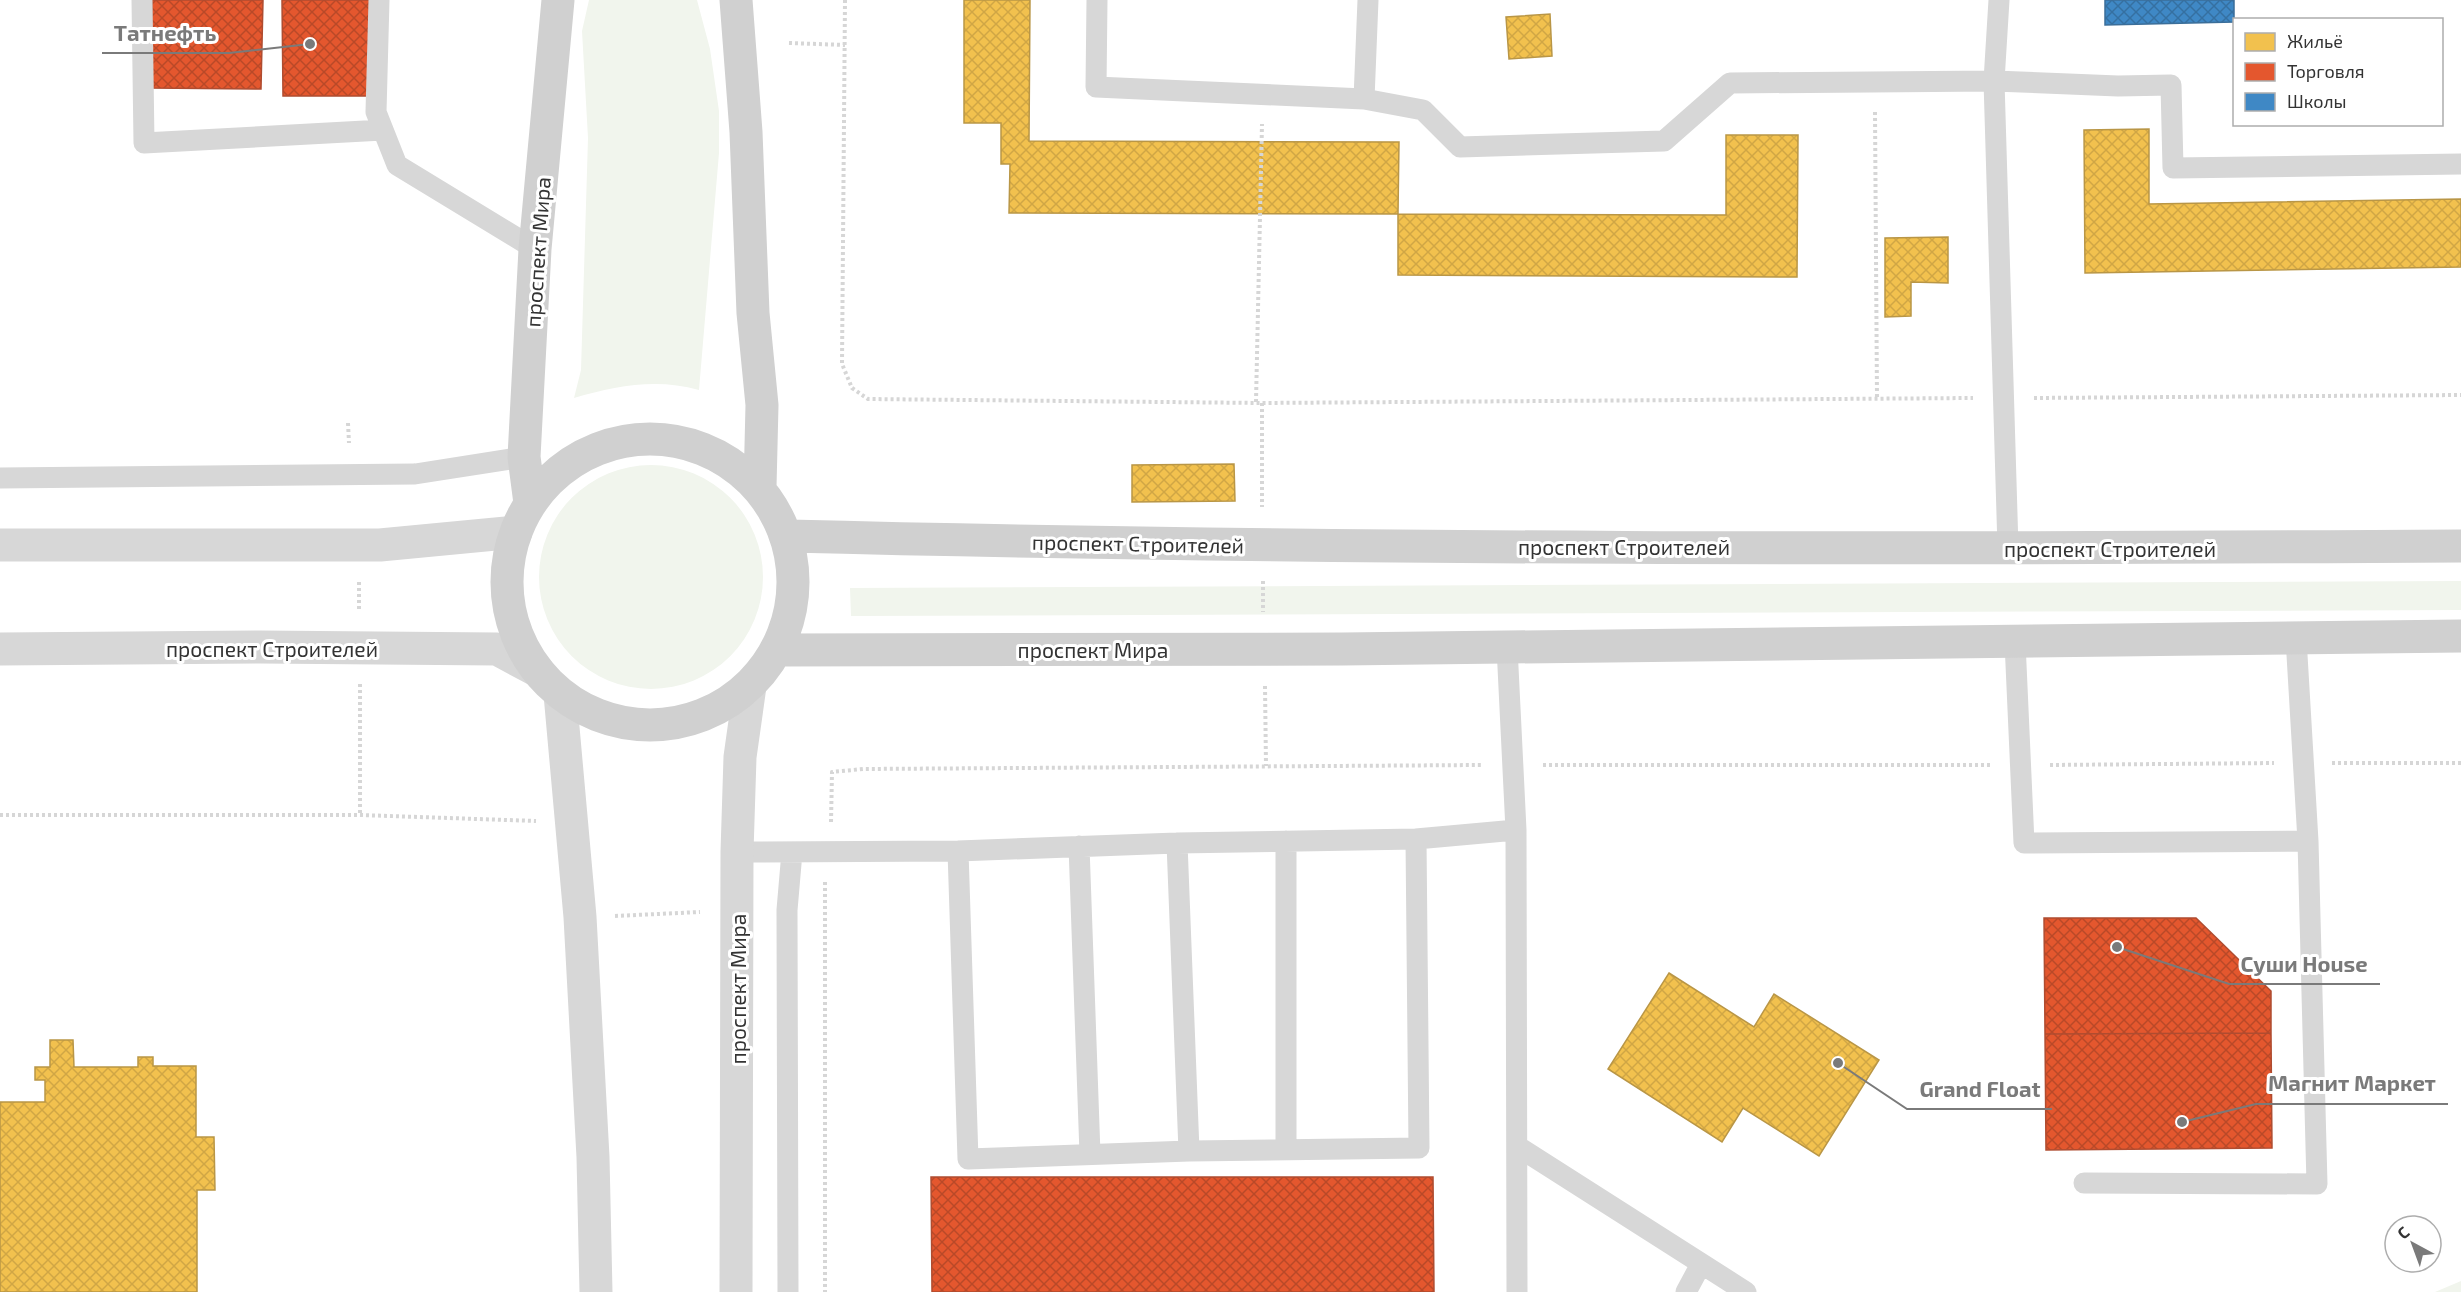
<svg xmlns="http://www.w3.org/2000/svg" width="2461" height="1292" font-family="'Exo 2',sans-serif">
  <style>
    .grass { fill: #f1f5ed }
    .homes { fill: url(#homes-cross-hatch); stroke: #b99646; stroke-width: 1.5 }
    .shops { fill: url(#shops-cross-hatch); stroke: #af4c30; stroke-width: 1.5 }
    .schools { fill: url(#schools-cross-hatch); stroke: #3b6e99; stroke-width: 1.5 }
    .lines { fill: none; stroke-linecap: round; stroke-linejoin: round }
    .path { stroke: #d6d6d6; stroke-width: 4; stroke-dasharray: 3 3; stroke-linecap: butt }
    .service { stroke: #d7d7d7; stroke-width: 21 }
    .minor { stroke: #d7d7d7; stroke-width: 33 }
    .tertiary { stroke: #d7d7d7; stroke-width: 33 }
    .secondary { stroke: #d0d0d0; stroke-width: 33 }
    .labels { text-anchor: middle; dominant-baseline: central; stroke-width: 6; stroke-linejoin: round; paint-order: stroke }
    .street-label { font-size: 21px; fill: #333; stroke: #fff }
    .leader { fill: none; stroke: #7a7a7a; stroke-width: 2 }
    .callout-dot { fill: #7a7a7a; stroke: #fff; stroke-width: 2 }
    .callout-label { font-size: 22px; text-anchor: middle; font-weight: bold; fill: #7a7a7a; stroke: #fff; stroke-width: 6; stroke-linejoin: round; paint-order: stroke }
  </style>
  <defs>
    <pattern id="homes-cross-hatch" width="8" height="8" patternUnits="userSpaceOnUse" patternTransform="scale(1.5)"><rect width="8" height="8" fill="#f2c14e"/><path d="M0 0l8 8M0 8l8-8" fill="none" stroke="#d0a645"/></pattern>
    <pattern id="shops-cross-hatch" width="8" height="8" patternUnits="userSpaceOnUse" patternTransform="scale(1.5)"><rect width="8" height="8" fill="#e4572e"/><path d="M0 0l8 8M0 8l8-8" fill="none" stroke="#b94928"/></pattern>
    <pattern id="schools-cross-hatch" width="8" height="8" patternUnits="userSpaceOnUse" patternTransform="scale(1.5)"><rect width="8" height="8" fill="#3f88c5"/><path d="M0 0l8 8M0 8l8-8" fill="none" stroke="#3570a1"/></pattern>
  </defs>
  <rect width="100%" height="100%" fill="#fff"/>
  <path class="grass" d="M 589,0 L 697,0 L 710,49 L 719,111 L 719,153 L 699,390 C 656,378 616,386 574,398 L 581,370 L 588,138 L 582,31 Z
    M539 577a112 112 0 1 1 224 0a112 112 0 1 1-224 0Z
    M 2461,581 L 2461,610 L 851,616 L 850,588 Z
    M 2461,1281 L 2461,1292 L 2435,1292 Z"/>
  <path class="homes" d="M 964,0 L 1030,0 L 1029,141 L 1399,142 L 1398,214 L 1009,213 L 1010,164 L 1001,164 L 1001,123 L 964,123 Z
    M 1550,14 L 1552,56 L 1509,59 L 1506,17 Z
    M 2149,129 L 2149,204 L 2461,199 L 2461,267 L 2085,273 L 2084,130 Z
    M 1726,135 L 1798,135 L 1797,277 L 1398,275 L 1398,214 L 1726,215 Z
    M 1948,237 L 1948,283 L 1911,282 L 1911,316 L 1885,317 L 1885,238 Z
    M 1234,464 L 1235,501 L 1132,502 L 1132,465 Z
    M 1669,973 L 1754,1027 L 1774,994 L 1879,1060 L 1819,1156 L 1743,1108 L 1722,1142 L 1608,1069 Z
    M 50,1040 L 73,1040 L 74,1067 L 138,1067 L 138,1057 L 153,1057 L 153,1066 L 196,1066 L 196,1137 L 214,1137 L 215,1190 L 197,1190 L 197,1292 L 0,1292 L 0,1102 L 45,1102 L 45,1080 L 35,1080 L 35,1067 L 50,1067 Z"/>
  <path class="shops" d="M 152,0 L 263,0 L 261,89 L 150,88 Z
    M 282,0 L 371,0 L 371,96 L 283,96 Z
    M 2044,918 L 2196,918 L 2271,991 L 2271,1033 L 2045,1034 Z
    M 2271,1033 L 2272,1148 L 2046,1150 L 2045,1034 Z
    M 931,1177 L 1433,1177 L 1434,1292 L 932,1292 Z"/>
  <path class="schools" d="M 2105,0 L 2234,0 L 2234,22 L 2105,25 Z"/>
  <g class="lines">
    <path class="path" d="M 845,0 L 842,364 L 852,388 L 868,399 L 1262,403 L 1973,398
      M 789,43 L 845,45
      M 1875,112 L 1877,399
      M 2034,398 L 2461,395
      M 1256,402 L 1262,124
      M 1262,403 L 1262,507
      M 348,423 L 349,443
      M 1263,581 L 1263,612
      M 359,582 L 359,611
      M 360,684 L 360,815
      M 1265,686 L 1266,766
      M 2332,763 L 2461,763
      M 1543,765 L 1992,765
      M 2050,765 L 2274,763
      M 0,815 L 360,815 L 536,821
      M 831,822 L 832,772 L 863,769 L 1482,765
      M 825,882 L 825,1292
      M 615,916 L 700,912"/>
    <path class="service" d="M 142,0 L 144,143 L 383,130
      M 379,0 L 376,112 L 397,165 L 535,249
      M 1097,0 L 1096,87 L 1364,99
      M 1368,0 L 1364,99 L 1423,110 L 1460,147 L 1664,141 L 1730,83 L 1994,81 L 1999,0
      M 0,478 L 415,474 L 524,457
      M 2008,548 L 1994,81 L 2118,86 L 2171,85 L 2173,168 L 2461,164
      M 2015,642 L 2024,843 L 2308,841 L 2296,638
      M 1507,647 L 1516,830 L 1517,1292
      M 1416,839 L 1516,830
      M 1177,843 L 1189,1151
      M 1079,846 L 1090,1154
      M 737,852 L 958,851 L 1177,843 L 1416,839 L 1419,1148 L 1189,1151 L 968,1159 L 958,851
      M 1517,1146 L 1746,1292
      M 1286,1149 L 1286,841
      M 2084,1183 L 2317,1184 L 2308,841
      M 788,1292 L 787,910 L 792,852
      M 1686,1292 L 1701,1264"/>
    <path class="minor" d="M 0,545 L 380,545 L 516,532
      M 0,649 L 260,647 L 497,649 L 538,671"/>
    <path class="tertiary" d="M 560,694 L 580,917 L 593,1157 L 596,1292
      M 736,1292 L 737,852 L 740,757 L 750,686"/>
    <path class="secondary" d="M 736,0 L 746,132 L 753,313 L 762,405 L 760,487
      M507 582a143 143 0 1 1 286 0a143 143 0 1 1-286 0Z
      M 530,503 L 524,457 L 535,249 L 558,0
      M 788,536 C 1345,550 1903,549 2461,546
      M 778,650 L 1343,649 L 2461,636"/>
  </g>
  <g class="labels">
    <g class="street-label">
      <text transform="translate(537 252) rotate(-86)">проспект Мира</text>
      <text transform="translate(1138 543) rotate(1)">проспект Строителей</text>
      <text x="1624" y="546">проспект Строителей</text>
      <text x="2110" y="548">проспект Строителей</text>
      <text x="272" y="648">проспект Строителей</text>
      <text x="1093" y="649">проспект Мира</text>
      <text transform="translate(737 989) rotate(-90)">проспект Мира</text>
    </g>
  </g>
  <path class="leader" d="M310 44L229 53H102M2117 947L2229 984H2380M2182 1122L2256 1104H2448M1838 1063L1907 1109H2052"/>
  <g class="callout-dot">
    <circle cx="310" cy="44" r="6"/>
    <circle cx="2117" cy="947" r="6"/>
    <circle cx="2182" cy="1122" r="6"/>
    <circle cx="1838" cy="1063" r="6"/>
  </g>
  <g class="callout-label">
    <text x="165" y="41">Татнефть</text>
    <text x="2304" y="972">Суши House</text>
    <text x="2352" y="1091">Магнит Маркет</text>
    <text x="1980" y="1097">Grand Float</text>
  </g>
  <rect x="2233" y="18" width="210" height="108" fill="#ffffff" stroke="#adadad" stroke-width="1.5"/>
  <rect x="2245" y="33" width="30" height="18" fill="#f2c14e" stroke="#adadad" stroke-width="1.5"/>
  <text x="2287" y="48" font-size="18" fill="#333333">Жильё</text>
  <rect x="2245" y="63" width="30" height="18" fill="#e4572e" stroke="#adadad" stroke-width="1.5"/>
  <text x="2287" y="78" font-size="18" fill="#333333">Торговля</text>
  <rect x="2245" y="93" width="30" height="18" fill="#3f88c5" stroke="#adadad" stroke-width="1.5"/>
  <text x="2287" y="108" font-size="18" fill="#333333">Школы</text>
  <g transform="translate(2413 1244) rotate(319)"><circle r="28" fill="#ffffff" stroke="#adadad" stroke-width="1.5"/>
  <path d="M0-4.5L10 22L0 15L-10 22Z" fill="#7a7a7a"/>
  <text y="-9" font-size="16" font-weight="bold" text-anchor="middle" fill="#333333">С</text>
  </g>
</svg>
